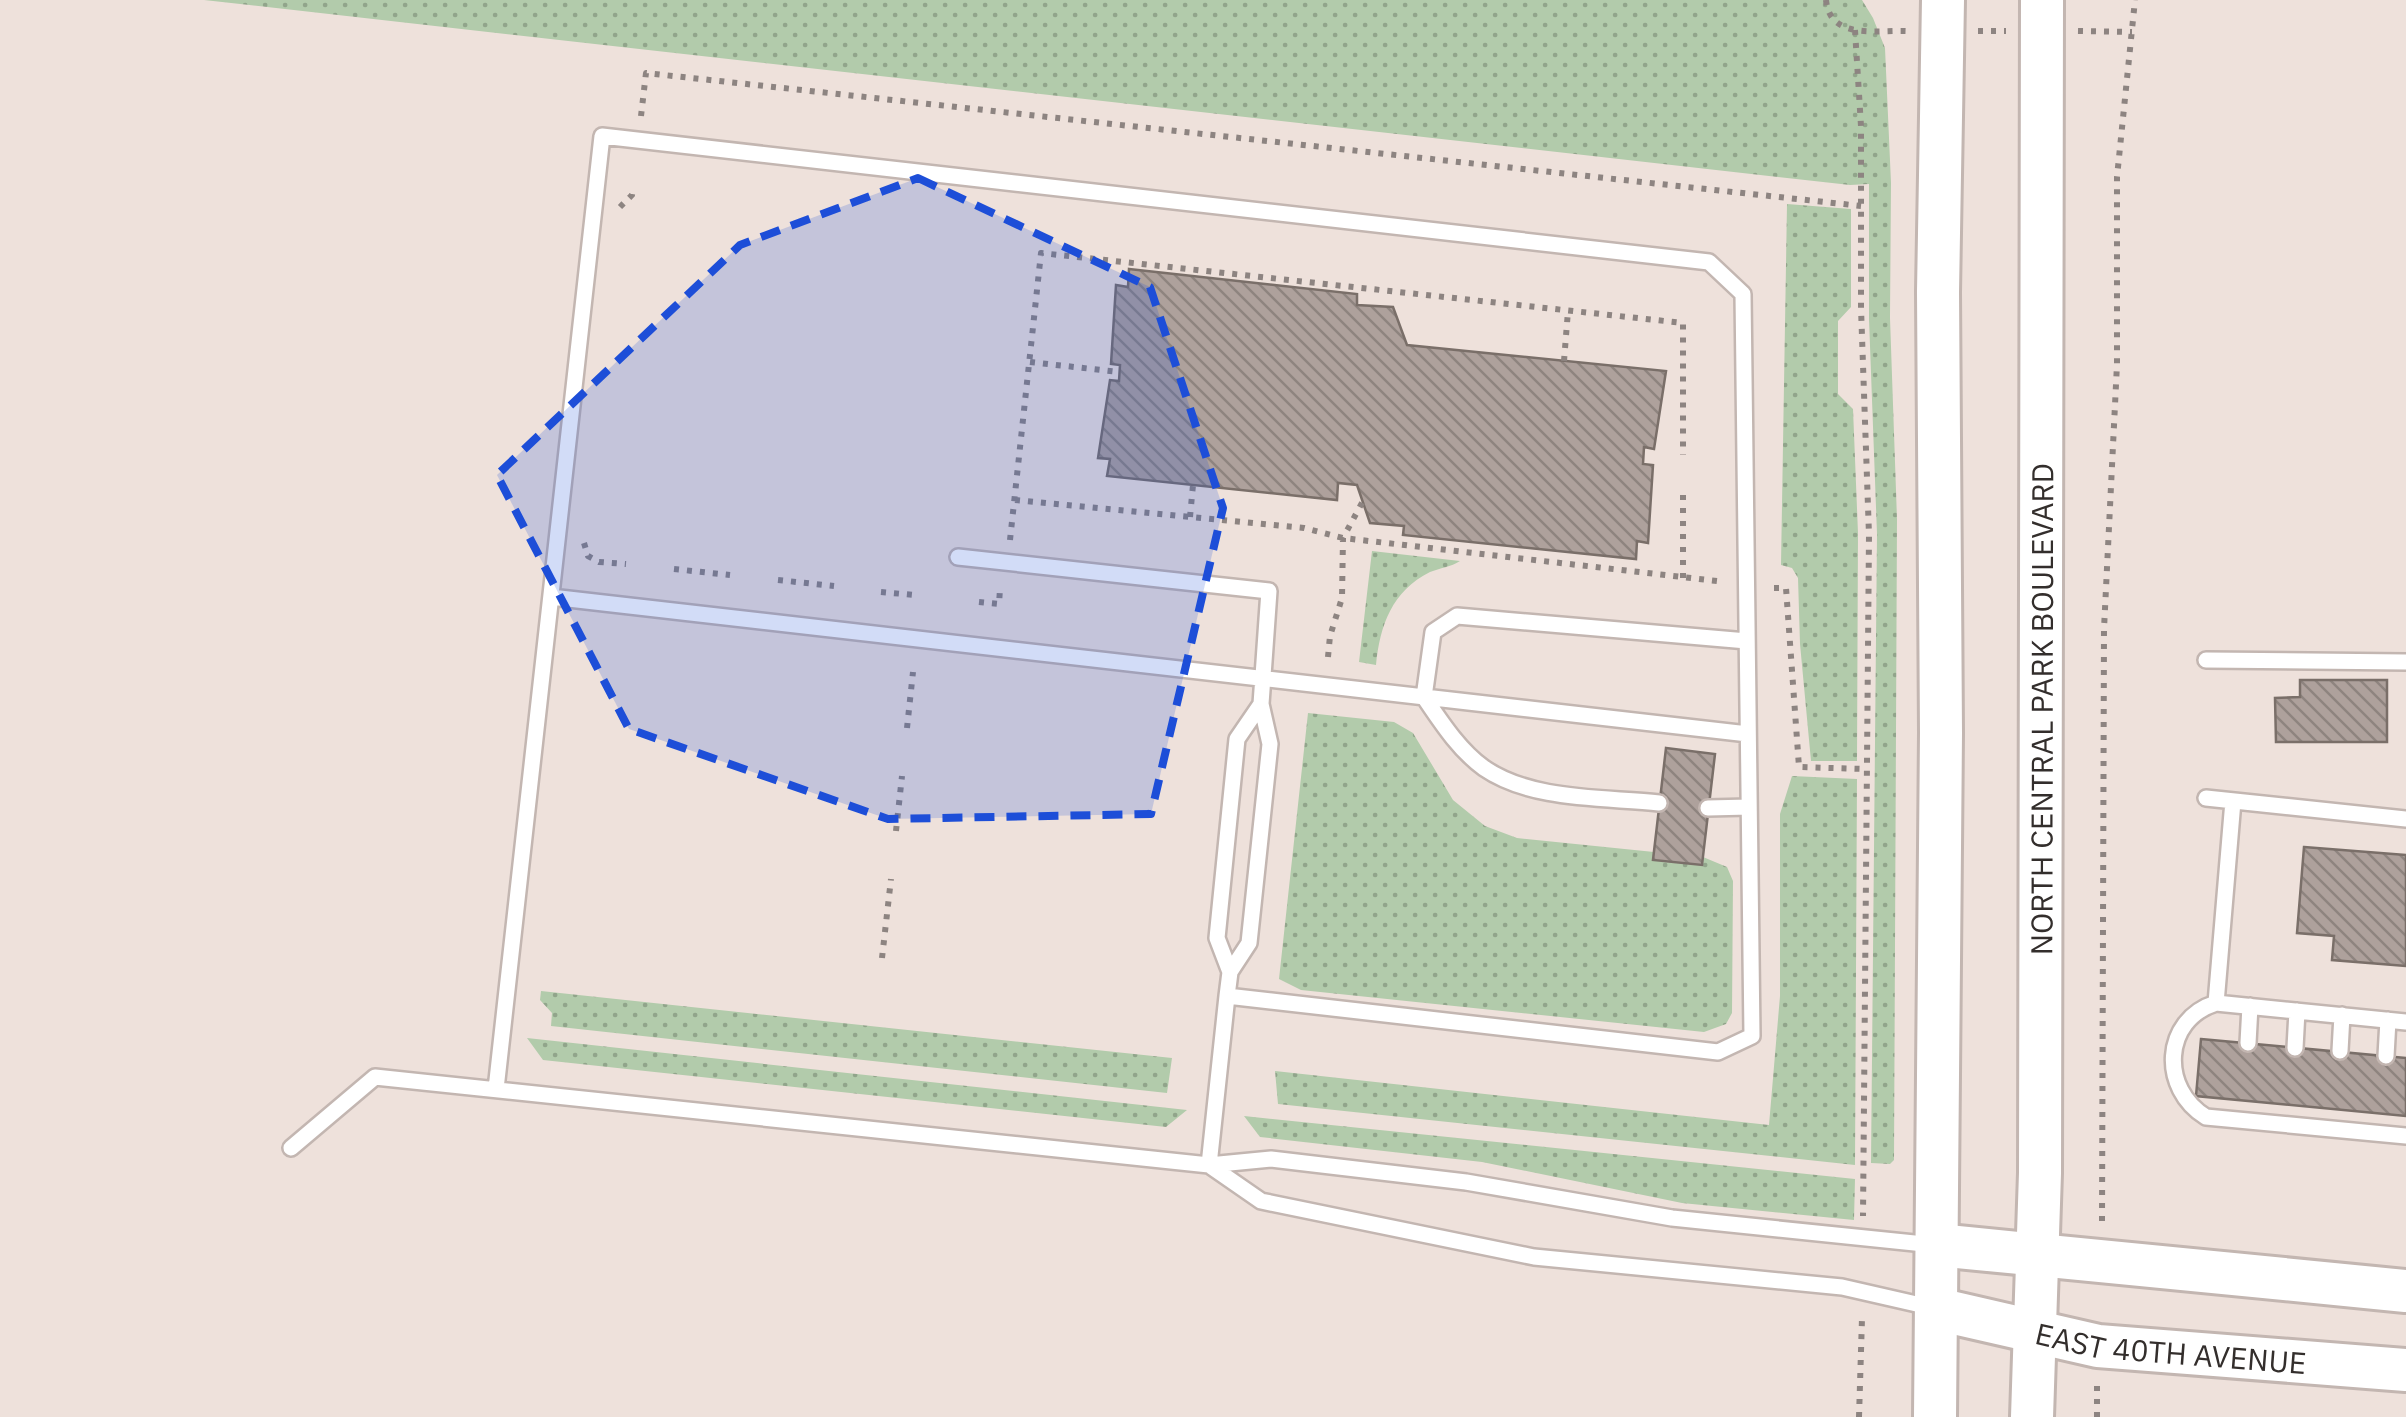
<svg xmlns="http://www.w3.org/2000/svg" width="2406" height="1417" font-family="'IBM Plex Sans',sans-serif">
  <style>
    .grass { fill: url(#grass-dots) }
    .building { fill: url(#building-back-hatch); stroke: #7a6f69; stroke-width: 2.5 }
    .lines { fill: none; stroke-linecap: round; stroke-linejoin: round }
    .lane-casing { stroke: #c3b6b1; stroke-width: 20 }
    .secondary-casing { stroke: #c3b6b1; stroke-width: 48 }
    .path { stroke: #8d8481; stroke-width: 6; stroke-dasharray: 5 8; stroke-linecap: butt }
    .lane { stroke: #fff; stroke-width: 15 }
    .secondary { stroke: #fff; stroke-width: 42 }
    .marked { fill: #1d4ed8; fill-opacity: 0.2; stroke: #1d4ed8; stroke-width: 8; stroke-dasharray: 20 12; stroke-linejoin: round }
    .labels { text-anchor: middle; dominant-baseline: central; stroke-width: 8; stroke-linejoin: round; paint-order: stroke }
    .street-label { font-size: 30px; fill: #332e2c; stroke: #fbeee8 }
  </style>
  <defs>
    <pattern id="grass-dots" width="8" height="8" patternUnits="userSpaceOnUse" patternTransform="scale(2.5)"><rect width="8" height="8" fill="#b2cbab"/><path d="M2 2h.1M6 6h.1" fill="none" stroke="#91a58b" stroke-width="1.8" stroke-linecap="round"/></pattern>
    <pattern id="building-back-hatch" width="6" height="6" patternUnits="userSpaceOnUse" patternTransform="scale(2.5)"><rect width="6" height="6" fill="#aea19c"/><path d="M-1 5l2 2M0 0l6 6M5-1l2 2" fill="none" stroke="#8e847f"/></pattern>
  </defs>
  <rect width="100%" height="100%" fill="#eee1db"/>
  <path class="grass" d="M 204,0 L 1862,0 L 1873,18 L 1885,48 L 1891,183 L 1890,318 L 1897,519 L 1894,1160 L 1890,1164 L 1871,1163 L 1877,534 L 1869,319 L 1869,184 L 1850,185 Z
    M 1787,204 L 1851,209 L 1851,307 L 1838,321 L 1838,394 L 1853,409 L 1858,533 L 1857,761 L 1811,761 L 1800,644 L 1798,578 L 1792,568 L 1781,565 Z
    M 1372,551 L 1460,561 C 1451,567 1440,568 1430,572 C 1392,591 1380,625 1376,665 L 1359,662 Z
    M 1308,713 L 1394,722 L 1413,733 L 1453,800 L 1485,826 L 1517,838 L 1654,852 L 1653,860 L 1701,865 L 1703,857 L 1727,867 L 1733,881 L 1732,1013 L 1726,1024 L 1704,1032 L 1301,990 L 1279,979 Z
    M 1792,776 L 1857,779 L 1855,1165 L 1278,1104 L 1275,1071 L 1769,1125 L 1780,996 L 1780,814 Z
    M 541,991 L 1172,1058 L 1167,1093 L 551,1026 L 552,1013 L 540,1000 Z
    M 527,1038 L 1187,1110 L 1166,1127 L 543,1060 Z
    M 1244,1116 L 1855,1179 L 1854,1220 L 1682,1203 L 1482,1162 L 1260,1137 Z"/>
  <path class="building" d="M 1129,269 L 1357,294 L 1357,305 L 1393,307 L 1407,345 L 1666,371 L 1654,449 L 1644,447 L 1643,464 L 1653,465 L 1648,543 L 1637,541 L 1636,559 L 1403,535 L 1404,526 L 1370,523 L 1357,485 L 1338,483 L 1337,500 L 1107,476 L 1110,459 L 1098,458 L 1110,380 L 1119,381 L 1120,365 L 1111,364 L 1116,285 L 1128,287 Z
    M 2300,680 L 2387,680 L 2387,742 L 2276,742 L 2275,698 L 2300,697 Z
    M 1666,748 L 1715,754 L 1702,865 L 1653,860 Z
    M 2304,847 L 2406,855 L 2406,966 L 2332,960 L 2334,936 L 2297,933 Z
    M 2201,1039 L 2406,1058 L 2406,1116 L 2196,1096 Z"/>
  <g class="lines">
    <defs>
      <path id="lane" d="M 958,557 L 1269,591 L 1261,704 L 1270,744 L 1249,943 L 1230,972 L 1227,996
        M 551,597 L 1748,734
        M 2206,660 L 2406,662
        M 2206,798 L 2406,819
        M 1659,803 C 1603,797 1532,801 1484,768 C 1459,750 1441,722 1424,697 L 1433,632 L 1457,616 L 1747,641
        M 1708,808 L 1749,807
        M 1230,972 L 1217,938 L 1237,739 L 1261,704
        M 2216,1003 L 2233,801
        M 2406,1022 L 2216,1003 C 2162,1020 2160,1089 2206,1117 L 2406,1136
        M 2248,1043 L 2250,1006
        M 2295,1048 L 2297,1011
        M 2340,1051 L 2342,1015
        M 2386,1056 L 2388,1020
        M 496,1089 L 602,136 L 1709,262 L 1743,294 L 1752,1036 L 1718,1052 L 1227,996 L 1209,1165
        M 291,1148 L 375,1077 L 1209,1165 L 1271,1159 L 1466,1182 L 1672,1218 L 1934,1245
        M 1209,1165 L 1261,1201 L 1534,1257 L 1842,1287 L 1934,1308"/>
      <g id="secondary">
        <path d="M 1937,1245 L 2406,1291"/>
        <path id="s1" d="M 1937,1309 L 2098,1346 L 2406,1370"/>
        <path d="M 1935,1417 L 1941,733 L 1938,292 L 1943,0"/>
        <path id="s2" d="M 2032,1417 L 2040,1173 L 2042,0"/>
      </g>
    </defs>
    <use href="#lane" class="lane-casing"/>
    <use href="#secondary" class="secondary-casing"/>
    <path class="path" d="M 1826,0 C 1830,40 1875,30 1906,31
      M 1855,30 L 1861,126 L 1861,308 L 1869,535 L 1863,1216
      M 1978,31 L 2006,31
      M 2078,31 L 2132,32
      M 641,116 L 646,73 L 1861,206
      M 620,207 L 632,195 L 633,188
      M 1564,361 L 1568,311
      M 1030,362 L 1119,372
      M 1015,500 L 1304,528 L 1343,538 L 1717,581
      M 1190,517 L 1193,485
      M 1010,540 L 1041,253 L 1683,323 L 1683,455
      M 584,543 L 588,556 L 599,562 L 626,564
      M 674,569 L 730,575
      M 1683,578 L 1683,494
      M 778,580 L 834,586
      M 1774,588 L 1786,588 L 1799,767 L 1866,769
      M 881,592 L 914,595
      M 979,602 L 999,604 L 1000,589
      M 1328,657 L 1330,636 L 1342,598 L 1343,538 L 1363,501
      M 907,728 L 913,672
      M 896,831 L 902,776
      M 882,958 L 891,879
      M 2102,1221 L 2104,629 L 2117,364 L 2117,177 L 2135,0
      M 1859,1417 L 1862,1318
      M 2097,1417 L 2097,1383"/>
    <use href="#lane" class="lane"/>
    <use href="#secondary" class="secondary"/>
  </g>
  <path class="marked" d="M 918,178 L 1150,287 L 1223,508 L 1151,814 L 888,819 L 629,729 L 497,475 L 740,245 Z"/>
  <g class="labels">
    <g class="street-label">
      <text stroke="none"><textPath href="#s2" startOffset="708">NORTH CENTRAL PARK BOULEVARD</textPath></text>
      <text stroke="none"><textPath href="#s1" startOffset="238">EAST 40TH AVENUE</textPath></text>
    </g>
  </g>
</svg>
